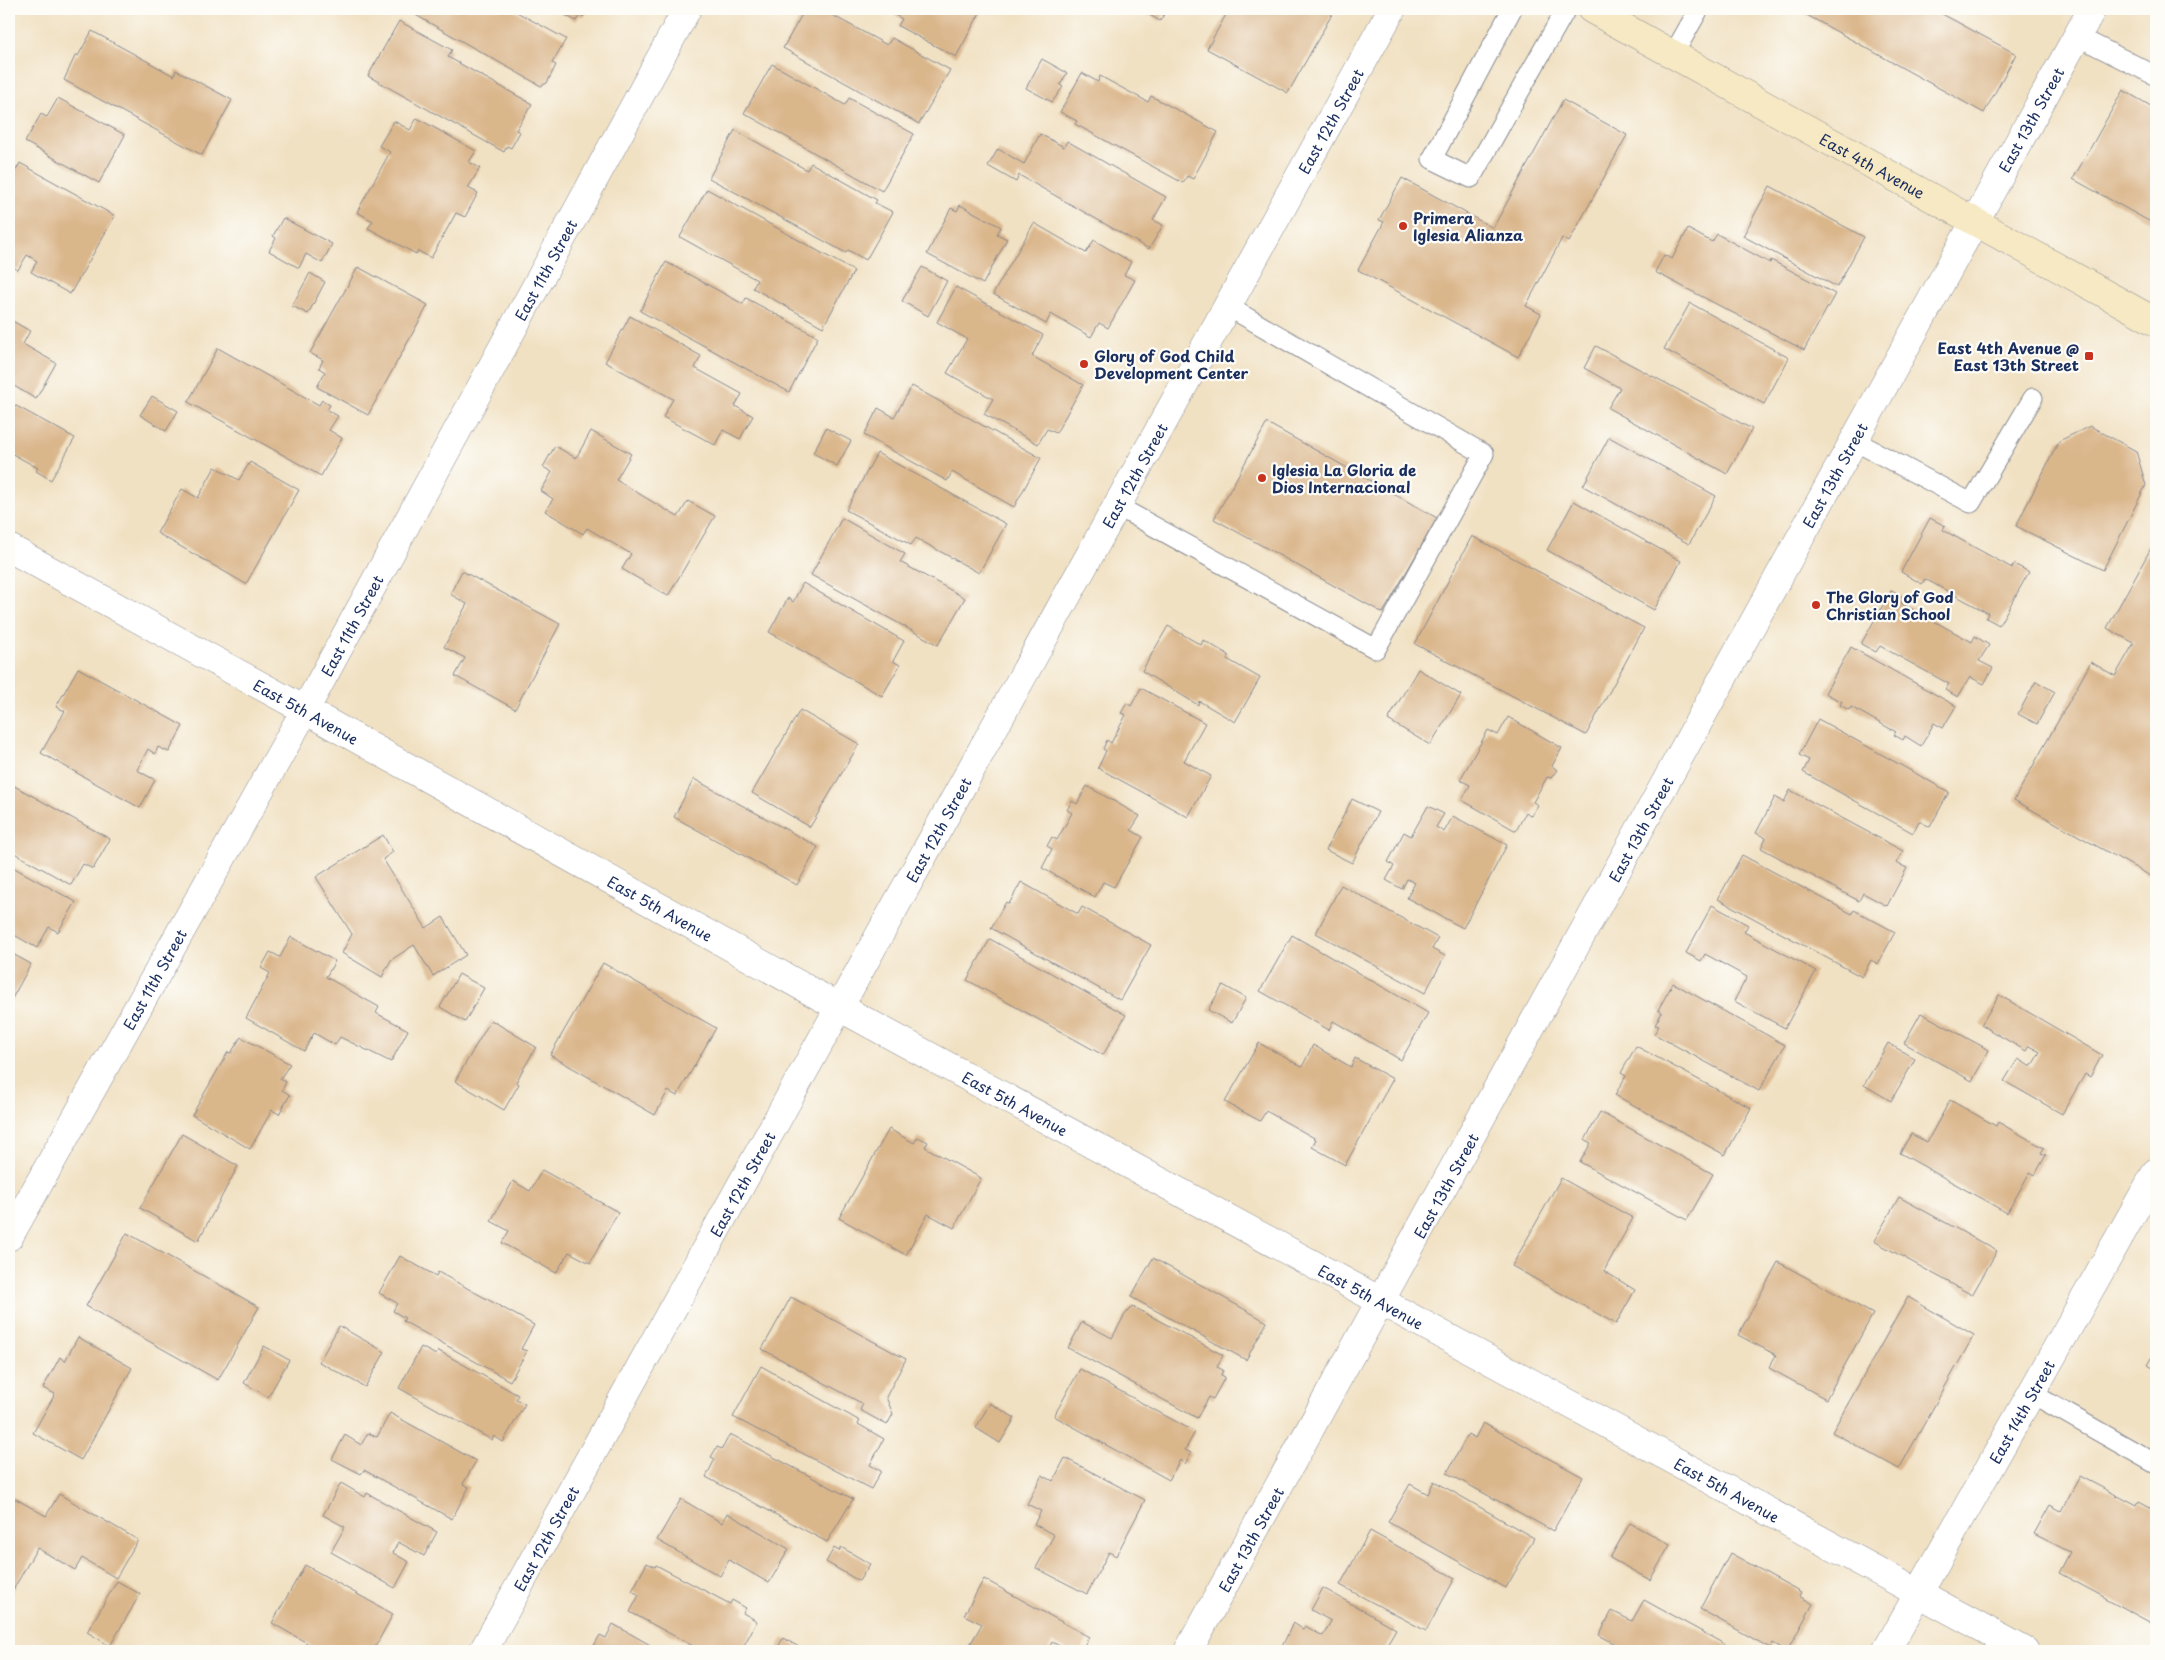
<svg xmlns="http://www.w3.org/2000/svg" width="2165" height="1660" font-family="'Playpen Sans',sans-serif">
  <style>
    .building { fill: #dab68b }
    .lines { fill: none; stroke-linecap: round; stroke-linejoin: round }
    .service-casing { stroke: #868890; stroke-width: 21 }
    .minor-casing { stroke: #868890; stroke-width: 29 }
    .secondary-casing { stroke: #868890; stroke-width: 29 }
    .service { stroke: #fff; stroke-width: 19 }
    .minor { stroke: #fff; stroke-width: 28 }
    .secondary { stroke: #f6e9c3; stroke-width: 28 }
    .poi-dot { fill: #c8321e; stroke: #fdfcf7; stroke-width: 2 }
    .labels { text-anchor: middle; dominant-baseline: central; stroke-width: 4.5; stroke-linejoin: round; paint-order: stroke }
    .street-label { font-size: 15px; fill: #1b2f5e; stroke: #fdfcf7 }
    .poi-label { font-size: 15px; font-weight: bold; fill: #1b2f5e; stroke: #fdfcf7; text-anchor: start }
  </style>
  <rect width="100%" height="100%" fill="#fdfcf7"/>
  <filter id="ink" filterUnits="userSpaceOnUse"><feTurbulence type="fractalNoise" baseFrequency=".02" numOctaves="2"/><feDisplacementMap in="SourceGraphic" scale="10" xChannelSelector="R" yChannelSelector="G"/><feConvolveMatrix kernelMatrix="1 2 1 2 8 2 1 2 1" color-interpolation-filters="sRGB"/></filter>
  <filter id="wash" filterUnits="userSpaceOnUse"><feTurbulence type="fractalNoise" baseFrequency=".0096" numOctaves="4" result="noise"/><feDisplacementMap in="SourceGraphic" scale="20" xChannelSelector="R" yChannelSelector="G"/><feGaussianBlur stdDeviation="1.12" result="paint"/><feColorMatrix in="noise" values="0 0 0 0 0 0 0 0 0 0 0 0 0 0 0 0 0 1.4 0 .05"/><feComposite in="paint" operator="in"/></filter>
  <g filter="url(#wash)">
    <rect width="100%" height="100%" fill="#f1e1c3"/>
    <g id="blocks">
      <path class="building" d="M 405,9 L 511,9 L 566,39 L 552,63 L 556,65 L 547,83 L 541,86 Z
        M 554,9 L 588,9 L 583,17 L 580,15 L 576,21 Z
        M 805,9 L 821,9 L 887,45 L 892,38 L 950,70 L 919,124 L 783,48 Z
        M 884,9 L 982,9 L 956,57 L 898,26 L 902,19 Z
        M 1139,9 L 1167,9 L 1160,21 Z
        M 1229,9 L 1335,9 L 1288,93 L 1207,49 Z
        M 1796,9 L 1933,9 L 2016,54 L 1984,113 Z
        M 399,21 L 452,50 L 448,57 L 532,104 L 516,130 L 520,132 L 511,148 L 507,146 L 504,152 L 368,76 Z
        M 92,31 L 174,76 L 176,70 L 232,100 L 202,155 L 64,80 L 76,54 L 78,56 Z
        M 1042,59 L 1067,73 L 1060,85 L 1063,87 L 1052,102 L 1026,88 Z
        M 772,64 L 845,105 L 849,98 L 914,134 L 882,191 L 744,113 Z
        M 1082,73 L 1098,82 L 1100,76 L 1148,102 L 1151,96 L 1218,132 L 1193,179 L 1187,176 L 1183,183 L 1075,124 L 1077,121 L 1060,112 Z
        M 2123,90 L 2156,109 L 2156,225 L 2073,179 Z
        M 58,98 L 125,135 L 99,183 L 25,142 L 41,114 L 47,117 Z
        M 1563,100 L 1627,135 L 1569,242 L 1562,238 L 1526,306 L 1541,314 L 1518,357 L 1358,270 L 1384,222 L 1379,220 L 1402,178 L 1493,228 Z
        M 417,118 L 476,151 L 469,162 L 480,168 L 468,188 L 478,193 L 465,217 L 456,213 L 431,258 L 418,251 L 416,254 L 368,228 L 373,221 L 357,212 L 390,152 L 379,146 L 394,121 L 410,130 Z
        M 735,130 L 807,170 L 811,163 L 877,200 L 875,203 L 893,212 L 866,260 L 848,250 L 846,253 L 709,178 Z
        M 1040,134 L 1064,147 L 1067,141 L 1166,197 L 1153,220 L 1163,225 L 1149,249 L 1019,175 L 1016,182 L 988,166 L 998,149 L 1024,164 Z
        M 20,163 L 115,216 L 70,294 L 31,272 L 37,261 L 27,255 L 18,270 L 9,265 L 9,182 Z
        M 1770,186 L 1864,237 L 1837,287 L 1743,236 Z
        M 707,189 L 854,271 L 823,327 L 753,288 L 757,280 L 680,237 Z
        M 960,205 L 1001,227 L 997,234 L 1007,239 L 983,284 L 927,254 L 951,208 L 957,211 Z
        M 283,218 L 332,244 L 322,263 L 306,254 L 299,268 L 269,251 L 276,238 L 273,236 Z
        M 1034,223 L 1086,253 L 1094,240 L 1131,262 L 1124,275 L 1135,280 L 1108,328 L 1099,323 L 1091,337 L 1051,314 L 1046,324 L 993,294 Z
        M 1688,229 L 1712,242 L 1717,234 L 1770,263 L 1771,260 L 1835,294 L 1804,350 L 1655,272 L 1664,255 L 1672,259 Z
        M 666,262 L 743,304 L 746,298 L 818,337 L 789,392 L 640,311 Z
        M 358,267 L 428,305 L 368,415 L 317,387 L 325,372 L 319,368 L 323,360 L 310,353 Z
        M 922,267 L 947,281 L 928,316 L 902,301 Z
        M 310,273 L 325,282 L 308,314 L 292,306 Z
        M 956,287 L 1043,335 L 1032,356 L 1083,385 L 1056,433 L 1047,429 L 1038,444 L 984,414 L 993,399 L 947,373 L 967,339 L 937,322 Z
        M 1690,303 L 1789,358 L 1764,404 L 1664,349 Z
        M 630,316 L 701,356 L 695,368 L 742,394 L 735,406 L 753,416 L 740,439 L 723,430 L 715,445 L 663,417 L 673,399 L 605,362 Z
        M 9,319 L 30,331 L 23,344 L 56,363 L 36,399 L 9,383 Z
        M 1596,346 L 1752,429 L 1727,474 L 1608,408 L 1620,388 L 1584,368 Z
        M 218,348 L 319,405 L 322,400 L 330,405 L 327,410 L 338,416 L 329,430 L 342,438 L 321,476 L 188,402 Z
        M 912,386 L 1041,458 L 1014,507 L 952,472 L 947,481 L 864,435 L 878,408 L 894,417 Z
        M 152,396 L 178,411 L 166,431 L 140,415 Z
        M 9,402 L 75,438 L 51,480 L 36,471 L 38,468 L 9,452 Z
        M 1267,423 L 1437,518 L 1383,613 L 1214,519 Z
        M 2090,426 L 2136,451 L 2146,485 L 2103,570 L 2016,526 L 2059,441 Z
        M 826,428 L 851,441 L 837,466 L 813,453 Z
        M 591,431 L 631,454 L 616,480 L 678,517 L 688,501 L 715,516 L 668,596 L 622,569 L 631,554 L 587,528 L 583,534 L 545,511 L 553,499 L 541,491 L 552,472 L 543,467 L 555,446 L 576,458 Z
        M 1609,437 L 1716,496 L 1689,544 L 1583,486 Z
        M 877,453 L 1006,524 L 979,573 L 916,538 L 911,545 L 846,510 Z
        M 250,462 L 299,490 L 246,584 L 157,533 L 182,489 L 198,498 L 215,467 L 239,480 Z
        M 1574,501 L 1681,561 L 1654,610 L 1547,550 Z
        M 842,518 L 905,554 L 900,562 L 965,598 L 938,645 L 811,575 Z
        M 1930,518 L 1945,526 L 1943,530 L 2012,568 L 2014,564 L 2029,572 L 1999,625 L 1986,618 L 1988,613 L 1925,579 L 1922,584 L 1901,572 Z
        M 1472,536 L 1644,628 L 1586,735 L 1415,644 Z
        M 2156,539 L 2156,879 L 2014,800 L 2091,662 L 2115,676 L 2134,643 L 2107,628 Z
        M 462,571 L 560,624 L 515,709 L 455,676 L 465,658 L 444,647 L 467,604 L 450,594 Z
        M 803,583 L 904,641 L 893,661 L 900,665 L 882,696 L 769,632 L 788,598 L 793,602 Z
        M 1891,591 L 1904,598 L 1901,603 L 1972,642 L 1975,636 L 1989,645 L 1979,661 L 1993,668 L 1984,684 L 1970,677 L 1958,697 L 1945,690 L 1949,684 L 1880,646 L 1876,652 L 1861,644 Z
        M 1168,626 L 1201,645 L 1203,640 L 1229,655 L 1227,659 L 1260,678 L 1235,722 L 1199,701 L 1198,705 L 1142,671 Z
        M 1851,647 L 1956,706 L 1943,728 L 1934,723 L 1921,746 L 1905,736 L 1903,740 L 1894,735 L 1896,732 L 1851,707 L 1849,710 L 1840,705 L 1842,702 L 1825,693 Z
        M 78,668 L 183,726 L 169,752 L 158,747 L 155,754 L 148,749 L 137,770 L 155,780 L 140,808 L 41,753 L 65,711 L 56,707 Z
        M 1418,669 L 1461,695 L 1430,745 L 1388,720 Z
        M 2036,681 L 2055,692 L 2037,724 L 2018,714 Z
        M 1141,688 L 1205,723 L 1184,761 L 1211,776 L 1188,817 L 1098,768 L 1106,751 L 1103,749 L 1107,740 L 1111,743 L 1126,715 L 1121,713 L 1127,703 L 1131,706 Z
        M 800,710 L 859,744 L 810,827 L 752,793 Z
        M 1508,717 L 1562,748 L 1552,766 L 1557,770 L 1551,778 L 1547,777 L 1533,802 L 1538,805 L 1531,816 L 1526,812 L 1516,831 L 1462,800 L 1470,785 L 1460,780 L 1488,730 L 1498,735 Z
        M 1818,719 L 1949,792 L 1930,827 L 1919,821 L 1913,833 L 1803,772 L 1809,760 L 1799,755 Z
        M 694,779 L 818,847 L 797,885 L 674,817 Z
        M 9,783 L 110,839 L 93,869 L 83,864 L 71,885 L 9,850 Z
        M 1087,786 L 1140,816 L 1131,830 L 1143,837 L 1114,887 L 1103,882 L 1095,897 L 1042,868 L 1052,849 L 1047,846 L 1052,837 L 1057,840 L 1072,813 L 1067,810 L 1072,801 L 1077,804 Z
        M 1790,790 L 1903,851 L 1896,863 L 1907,868 L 1887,906 L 1863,893 L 1859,901 L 1761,848 L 1766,838 L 1756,833 L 1775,797 L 1784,802 Z
        M 1352,799 L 1378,812 L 1352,863 L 1326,850 Z
        M 1428,806 L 1444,814 L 1436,827 L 1444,832 L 1453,816 L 1507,845 L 1463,928 L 1407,898 L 1415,883 L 1407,879 L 1402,889 L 1386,880 L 1394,866 L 1388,862 L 1404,832 L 1411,836 Z
        M 383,835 L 393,852 L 383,859 L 426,928 L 443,917 L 466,955 L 433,976 L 414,945 L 391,960 L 382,977 L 342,953 L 352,934 L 316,877 Z
        M 1742,855 L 1852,914 L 1854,910 L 1895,932 L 1878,964 L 1871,960 L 1862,977 L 1718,899 Z
        M 9,865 L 76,902 L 58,932 L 49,927 L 37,948 L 9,932 Z
        M 1021,882 L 1078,914 L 1082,907 L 1151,945 L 1120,1000 L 991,928 L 1006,902 L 1009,904 Z
        M 1341,885 L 1438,938 L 1432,949 L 1445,956 L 1425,993 L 1316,933 Z
        M 1712,905 L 1748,925 L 1744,932 L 1816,971 L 1785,1028 L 1734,1001 L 1747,977 L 1705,954 L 1701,961 L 1686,953 Z
        M 1292,935 L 1428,1013 L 1401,1060 L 1333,1021 L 1329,1030 L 1260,991 Z
        M 291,937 L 335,961 L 326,977 L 379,1007 L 376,1013 L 408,1030 L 391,1062 L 340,1037 L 335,1045 L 314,1033 L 304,1051 L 246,1018 L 270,973 L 261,968 L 270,952 L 280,957 Z
        M 990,939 L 1126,1015 L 1103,1055 L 967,980 Z
        M 9,952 L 31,964 L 9,1004 Z
        M 603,963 L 716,1028 L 677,1096 L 668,1091 L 655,1115 L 550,1055 Z
        M 459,974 L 484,988 L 465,1022 L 440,1007 Z
        M 1673,983 L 1785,1045 L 1759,1091 L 1654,1034 L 1659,1026 L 1655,1025 L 1662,1012 L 1658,1010 Z
        M 1223,985 L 1246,998 L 1232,1023 L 1208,1010 Z
        M 1999,995 L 2102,1055 L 2090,1077 L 2085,1074 L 2062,1114 L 2004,1081 L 2018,1059 L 2031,1067 L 2040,1052 L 2029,1046 L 2026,1051 L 1981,1025 Z
        M 1921,1013 L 1989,1050 L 1972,1081 L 1904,1043 Z
        M 491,1020 L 536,1047 L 516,1082 L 519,1084 L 504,1110 L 455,1081 Z
        M 241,1037 L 290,1064 L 280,1079 L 286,1082 L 282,1090 L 290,1095 L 279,1114 L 272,1110 L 250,1149 L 192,1115 L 228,1052 L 231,1053 Z
        M 1259,1043 L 1302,1067 L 1313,1045 L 1351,1067 L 1355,1058 L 1393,1079 L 1345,1165 L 1312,1147 L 1316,1139 L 1266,1111 L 1260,1121 L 1225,1102 Z
        M 1888,1043 L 1915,1059 L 1891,1101 L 1864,1085 Z
        M 1636,1046 L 1751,1108 L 1725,1155 L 1615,1095 L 1626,1076 L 1621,1073 Z
        M 1950,1100 L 1996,1126 L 1998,1122 L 2044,1148 L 2041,1153 L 2046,1155 L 2035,1175 L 2030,1172 L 2007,1213 L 1900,1153 L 1911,1134 L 1927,1142 Z
        M 1600,1112 L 1713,1174 L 1687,1220 L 1580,1162 L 1591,1143 L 1585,1140 Z
        M 889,1129 L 914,1143 L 918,1137 L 928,1142 L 925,1147 L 981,1178 L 954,1228 L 928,1214 L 906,1255 L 839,1218 Z
        M 182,1134 L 238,1166 L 198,1241 L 140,1208 Z
        M 542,1170 L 618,1212 L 590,1263 L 569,1252 L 556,1273 L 502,1243 L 509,1231 L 491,1221 L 513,1181 L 530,1191 Z
        M 1561,1178 L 1633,1218 L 1604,1271 L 1635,1290 L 1616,1324 L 1512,1266 Z
        M 1899,1197 L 1997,1251 L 1972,1295 L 1874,1241 Z
        M 127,1233 L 259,1307 L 218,1380 L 86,1306 Z
        M 400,1256 L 436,1276 L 438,1272 L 534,1325 L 521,1349 L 527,1351 L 510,1381 L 403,1321 L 405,1318 L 393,1311 L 397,1303 L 379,1293 Z
        M 1153,1258 L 1267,1322 L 1246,1360 L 1131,1297 Z
        M 1778,1262 L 1873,1314 L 1826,1399 L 1769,1368 L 1776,1355 L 1738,1335 Z
        M 791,1297 L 906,1359 L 886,1397 L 893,1414 L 887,1425 L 860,1410 L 863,1404 L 762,1349 Z
        M 1908,1297 L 1974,1335 L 1899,1469 L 1832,1432 Z
        M 1132,1306 L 1223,1355 L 1217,1367 L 1223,1370 L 1221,1375 L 1225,1377 L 1213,1399 L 1209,1397 L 1197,1418 L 1068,1348 L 1082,1322 L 1112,1338 L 1124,1316 Z
        M 339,1326 L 385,1352 L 365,1387 L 319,1362 Z
        M 78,1337 L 132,1368 L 81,1460 L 33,1433 L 55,1394 L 43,1388 L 60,1357 L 65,1361 Z
        M 264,1346 L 289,1360 L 268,1397 L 244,1383 Z
        M 421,1347 L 436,1355 L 439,1351 L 518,1395 L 516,1399 L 525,1404 L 503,1442 L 494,1436 L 492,1440 L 399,1388 Z
        M 2156,1351 L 2156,1370 L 2148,1365 Z
        M 761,1366 L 860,1421 L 858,1424 L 884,1439 L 870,1465 L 881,1471 L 871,1489 L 733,1417 Z
        M 1080,1369 L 1195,1432 L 1185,1450 L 1191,1453 L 1185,1464 L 1180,1460 L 1169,1480 L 1054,1416 Z
        M 990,1403 L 1015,1418 L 1000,1443 L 976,1428 Z
        M 390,1413 L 476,1461 L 463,1484 L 469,1487 L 452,1519 L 364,1470 L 361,1474 L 332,1459 L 345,1435 L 361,1445 L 368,1433 L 377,1437 Z
        M 1483,1423 L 1583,1477 L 1553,1531 L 1447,1473 L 1468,1434 L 1475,1438 Z
        M 730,1434 L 853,1499 L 827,1542 L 706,1477 L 715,1459 L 711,1457 L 717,1447 L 722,1449 Z
        M 1065,1458 L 1145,1500 L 1116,1556 L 1109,1552 L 1087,1594 L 1036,1568 L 1054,1535 L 1034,1524 L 1041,1511 L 1027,1504 L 1042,1475 L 1053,1481 Z
        M 2080,1476 L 2137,1506 L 2139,1502 L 2156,1511 L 2156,1625 L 2059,1573 L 2070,1552 L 2034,1534 L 2050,1505 L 2061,1511 Z
        M 1434,1481 L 1534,1538 L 1506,1588 L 1388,1522 L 1410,1484 L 1428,1494 Z
        M 341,1483 L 365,1497 L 367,1493 L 437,1532 L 424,1556 L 398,1542 L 393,1553 L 409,1562 L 395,1588 L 331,1552 L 345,1527 L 323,1515 Z
        M 59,1494 L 138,1540 L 116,1578 L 82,1558 L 75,1570 L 37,1548 L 9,1597 L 9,1495 L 46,1516 Z
        M 681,1499 L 722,1523 L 727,1513 L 789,1549 L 769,1583 L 729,1560 L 720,1576 L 657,1540 Z
        M 1630,1523 L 1670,1545 L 1650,1580 L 1610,1558 Z
        M 1370,1531 L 1455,1578 L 1426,1631 L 1340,1585 Z
        M 841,1547 L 870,1564 L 859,1581 L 826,1562 L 834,1548 L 839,1551 Z
        M 1730,1553 L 1801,1592 L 1799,1596 L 1813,1604 L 1787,1651 L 1773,1643 L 1770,1648 L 1700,1609 Z
        M 647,1563 L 655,1567 L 656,1565 L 730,1604 L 732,1600 L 746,1608 L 743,1613 L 757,1621 L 741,1651 L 702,1651 L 630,1612 L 639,1595 L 632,1591 Z
        M 305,1565 L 393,1614 L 373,1651 L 321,1651 L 272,1623 Z
        M 984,1579 L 1089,1637 L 1081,1651 L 1069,1651 L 1052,1642 L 1047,1651 L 974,1651 L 968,1648 L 982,1624 L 964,1615 Z
        M 117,1581 L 140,1594 L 110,1646 L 87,1632 Z
        M 1323,1588 L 1396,1629 L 1383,1651 L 1280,1651 L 1293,1623 L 1303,1629 L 1305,1626 L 1323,1636 L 1331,1621 L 1311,1610 Z
        M 1644,1600 L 1737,1651 L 1628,1651 L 1599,1635 L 1612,1611 L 1632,1621 Z
        M 613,1624 L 661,1651 L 591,1651 L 600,1635 L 606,1638 Z
        M 783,1638 L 806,1651 L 776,1651 Z"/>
    </g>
  </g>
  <g filter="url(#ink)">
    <use href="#blocks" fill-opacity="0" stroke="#868890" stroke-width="1"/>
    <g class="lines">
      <defs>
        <path id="service" d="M 1512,9 L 1432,159 L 1471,178 L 1566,9
          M 2077,36 L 2156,76
          M 1673,55 L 1699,9
          M 1853,440 L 1971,503 L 2033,398
          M 1117,506 L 1376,649 L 1484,454 L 1227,306
          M 2031,1393 L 2156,1464"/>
        <g id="minor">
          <path id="s1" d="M 9,548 L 305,710 L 839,1007 L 2025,1651"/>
          <path id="s2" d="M 9,1237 L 305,710 L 687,9"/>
          <path id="s3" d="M 483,1651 L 1392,9"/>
          <path id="s4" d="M 1188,1651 C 1492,1106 1787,554 2092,9"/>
          <path id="s5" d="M 1886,1651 L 2156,1172"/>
        </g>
        <g id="secondary">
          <path id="s6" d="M 1591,9 L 2156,322"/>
        </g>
      </defs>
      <use href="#service" class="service-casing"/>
      <use href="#minor" class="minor-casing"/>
      <use href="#secondary" class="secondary-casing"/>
      <use href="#service" class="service"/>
      <use href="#minor" class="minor"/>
      <use href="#secondary" class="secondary"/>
    </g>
  </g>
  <g class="poi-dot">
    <circle cx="1403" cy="226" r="5"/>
    <rect x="2084" y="351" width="10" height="10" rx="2.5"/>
    <circle cx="1084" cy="364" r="5"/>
    <circle cx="1262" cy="478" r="5"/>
    <circle cx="1816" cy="605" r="5"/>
  </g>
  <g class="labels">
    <g class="street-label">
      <text stroke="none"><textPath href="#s4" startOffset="1748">East 13th Street</textPath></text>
      <text stroke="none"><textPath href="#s3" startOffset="1749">East 12th Street</textPath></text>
      <text stroke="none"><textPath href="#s6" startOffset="322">East 4th Avenue</textPath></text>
      <text stroke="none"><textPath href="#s2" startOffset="1106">East 11th Street</textPath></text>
      <text stroke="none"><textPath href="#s4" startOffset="1342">East 13th Street</textPath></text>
      <text stroke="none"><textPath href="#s3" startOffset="1344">East 12th Street</textPath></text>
      <text stroke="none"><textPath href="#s2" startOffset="701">East 11th Street</textPath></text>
      <text stroke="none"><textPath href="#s1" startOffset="339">East 5th Avenue</textPath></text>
      <text stroke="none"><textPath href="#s3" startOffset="939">East 12th Street</textPath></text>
      <text stroke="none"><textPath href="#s4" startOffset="938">East 13th Street</textPath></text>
      <text stroke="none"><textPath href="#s1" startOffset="744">East 5th Avenue</textPath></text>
      <text stroke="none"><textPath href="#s2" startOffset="296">East 11th Street</textPath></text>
      <text stroke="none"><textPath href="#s1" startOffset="1149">East 5th Avenue</textPath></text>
      <text stroke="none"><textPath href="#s3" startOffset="534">East 12th Street</textPath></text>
      <text stroke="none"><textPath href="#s4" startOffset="532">East 13th Street</textPath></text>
      <text stroke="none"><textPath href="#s1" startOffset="1554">East 5th Avenue</textPath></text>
      <text stroke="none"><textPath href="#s5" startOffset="275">East 14th Street</textPath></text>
      <text stroke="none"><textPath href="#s1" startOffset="1959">East 5th Avenue</textPath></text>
      <text stroke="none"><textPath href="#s3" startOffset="129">East 12th Street</textPath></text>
      <text stroke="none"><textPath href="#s4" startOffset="128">East 13th Street</textPath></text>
    </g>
    <g class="poi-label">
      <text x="1413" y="217">Primera<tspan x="1413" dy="17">Iglesia Alianza</tspan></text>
      <text x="2079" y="347" text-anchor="end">East 4th Avenue @<tspan x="2079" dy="17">East 13th Street</tspan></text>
      <text x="1094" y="355">Glory of God Child<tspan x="1094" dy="17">Development Center</tspan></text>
      <text x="1272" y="469">Iglesia La Gloria de<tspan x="1272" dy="17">Dios Internacional</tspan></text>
      <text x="1826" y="596">The Glory of God<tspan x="1826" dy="17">Christian School</tspan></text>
    </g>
  </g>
  <rect width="2165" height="1660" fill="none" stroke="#fdfcf7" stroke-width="30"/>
</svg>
